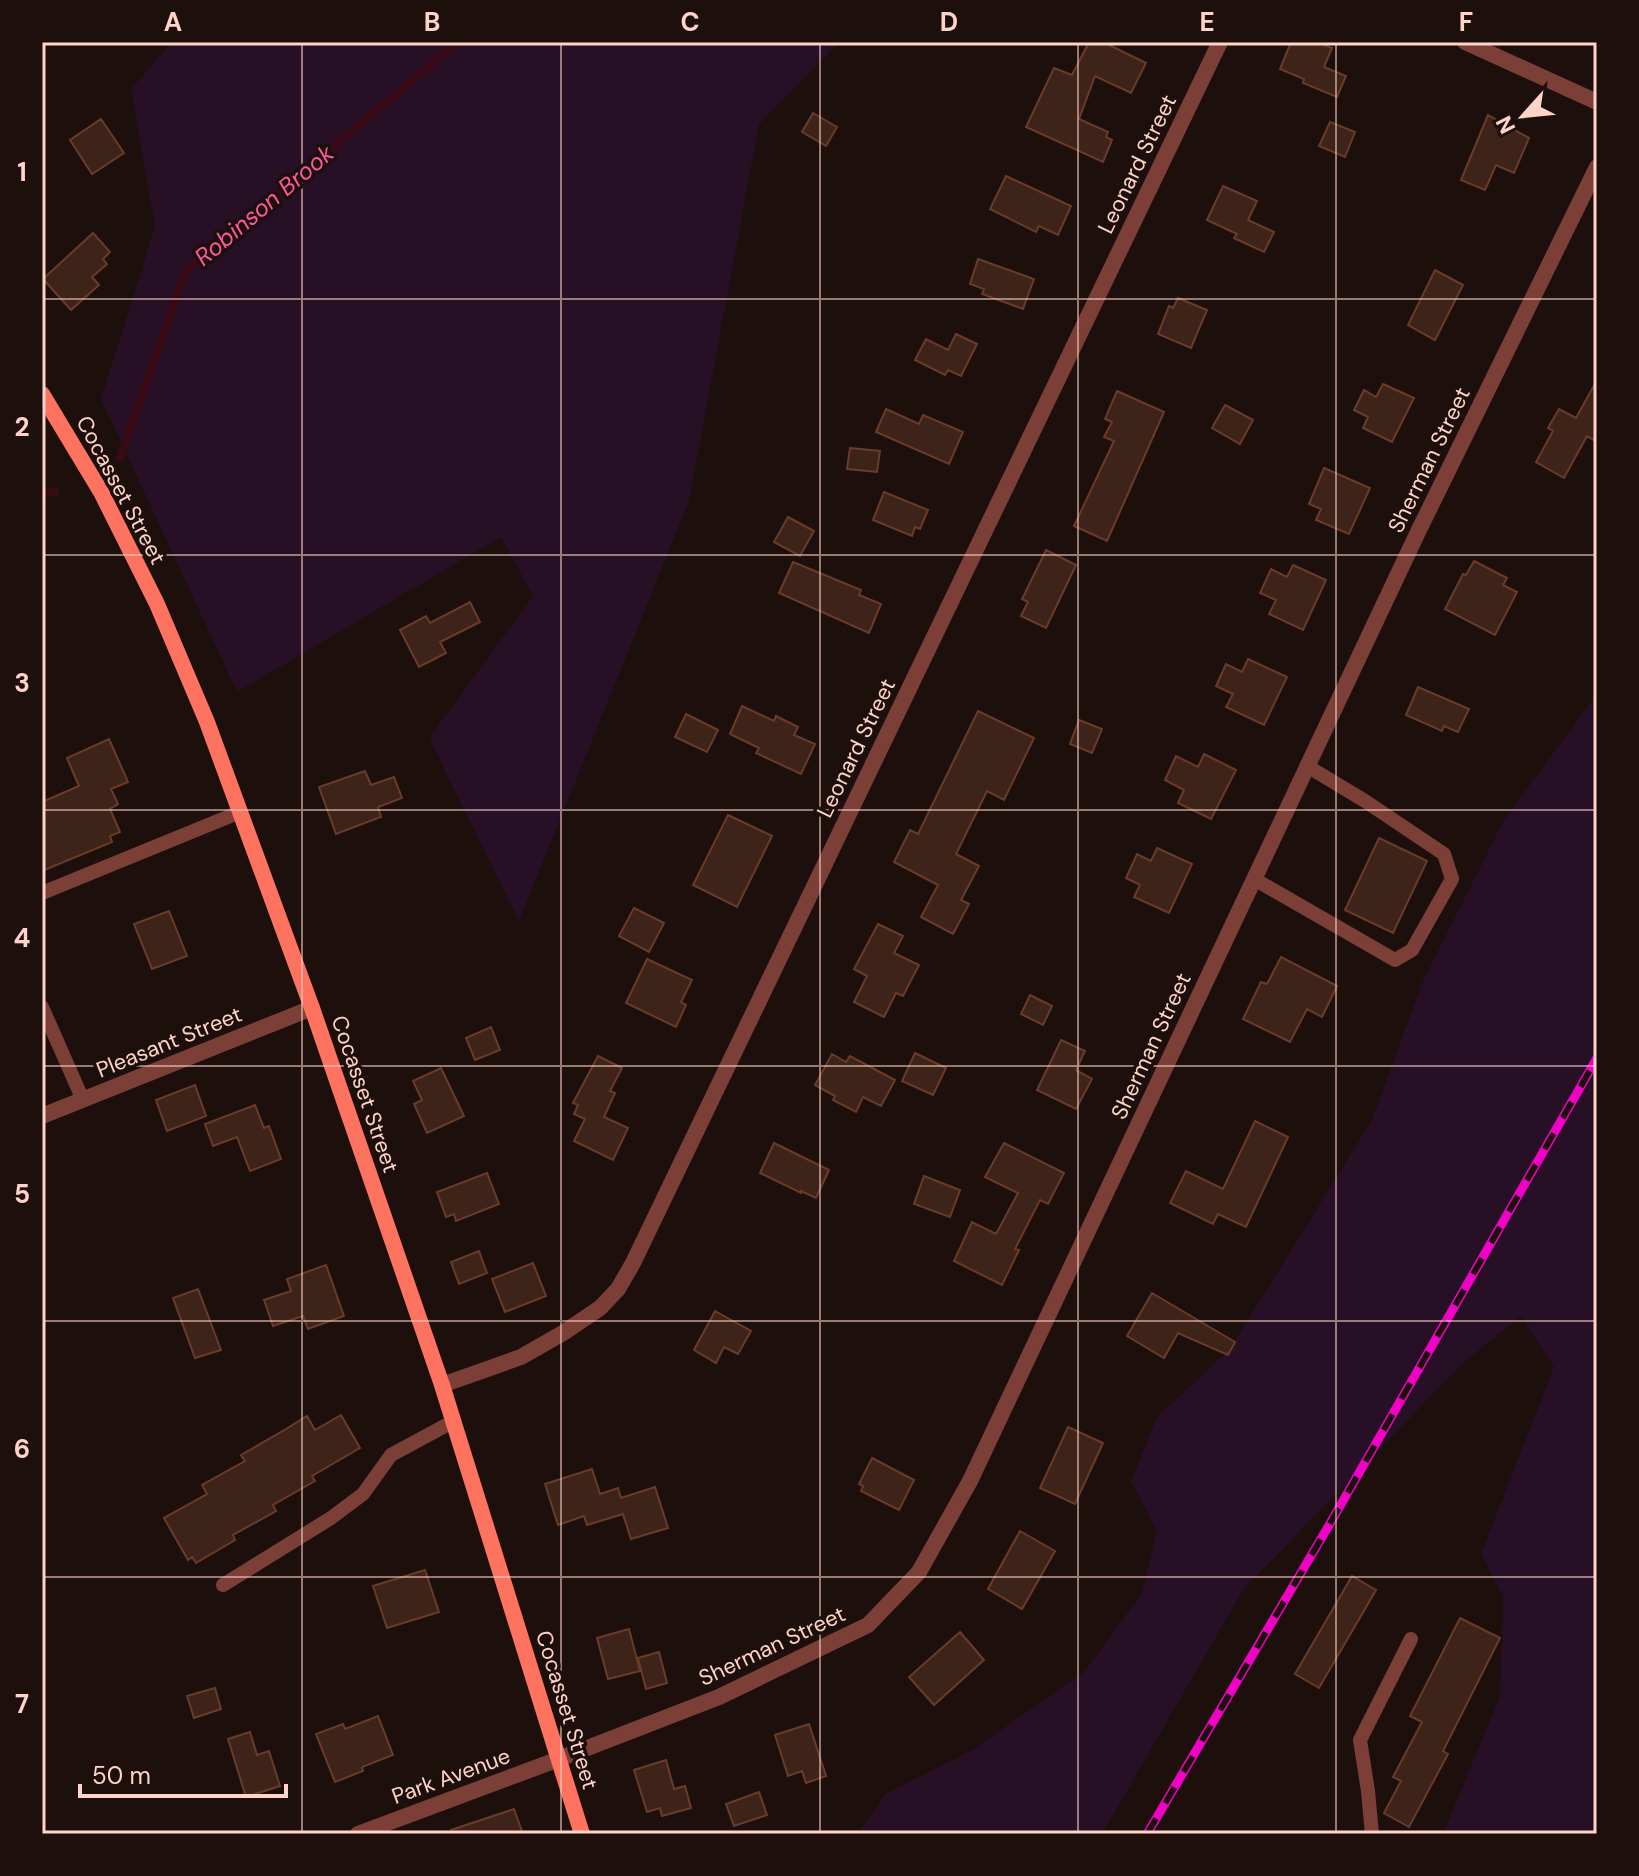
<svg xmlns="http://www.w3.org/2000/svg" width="1639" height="1876" font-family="'DM Sans',sans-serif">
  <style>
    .green { fill: #270f25 }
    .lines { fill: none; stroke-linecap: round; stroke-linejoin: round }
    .stream { stroke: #390916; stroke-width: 8 }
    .building { fill: #3e2318; stroke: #693c2a; stroke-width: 2 }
    .lane { stroke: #7c3f37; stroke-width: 14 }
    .street { stroke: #7c3f37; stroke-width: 16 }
    .secondary { stroke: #fe7260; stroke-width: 16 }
    .rail-casing { stroke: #f002c4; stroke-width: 9 }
    .rail { stroke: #1d100c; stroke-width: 6; stroke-dasharray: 18; stroke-linecap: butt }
    .grid { fill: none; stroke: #ffd3c8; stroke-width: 2; stroke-opacity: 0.55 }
    .labels { text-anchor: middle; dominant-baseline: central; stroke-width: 7; stroke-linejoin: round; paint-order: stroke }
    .street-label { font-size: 22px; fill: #ffd3c8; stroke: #1d100c }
    .water-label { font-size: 24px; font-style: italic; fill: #fe57a2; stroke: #1d100c }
    .neatline { fill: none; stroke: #ffd3c8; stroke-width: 3 }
    .grid-label { font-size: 26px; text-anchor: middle; font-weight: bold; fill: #ffd3c8 }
  </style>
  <rect width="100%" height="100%" fill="#1d100c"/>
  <path class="green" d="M 172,42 L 839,42 L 759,124 L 689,501 L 519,921 L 429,738 L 533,596 L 501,537 L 237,692 L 101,399 L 155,227 L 131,89 Z
    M 1597,694 L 1597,1834 L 1443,1834 L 1500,1696 L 1503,1597 L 1481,1554 L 1554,1367 L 1521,1316 L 1462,1364 L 1243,1590 L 1102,1834 L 858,1834 L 885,1794 L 974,1749 L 1085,1671 L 1142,1593 L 1157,1531 L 1131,1481 L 1157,1417 L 1230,1349 L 1372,1120 L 1423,981 L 1504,820 Z"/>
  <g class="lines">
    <path class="stream" d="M 120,458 L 186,270 L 458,42
      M 42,494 L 55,492"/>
  </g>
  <path class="building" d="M 1089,42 L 1108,42 L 1107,44 L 1146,63 L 1131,93 L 1095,76 L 1079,119 L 1108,132 L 1106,137 L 1112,140 L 1103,162 L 1026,127 L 1054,68 L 1072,75 Z
    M 1291,42 L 1317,42 L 1332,48 L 1324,67 L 1346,76 L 1337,97 L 1303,83 L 1304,79 L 1280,69 Z
    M 813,113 L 837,127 L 826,146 L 802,132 Z
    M 1488,115 L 1529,138 L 1514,173 L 1496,165 L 1485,190 L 1461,180 Z
    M 101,119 L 124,153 L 92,174 L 70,140 Z
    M 1330,122 L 1355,132 L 1345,157 L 1319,146 Z
    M 1006,176 L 1071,206 L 1058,235 L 1039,226 L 1036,232 L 990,209 Z
    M 1223,186 L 1257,201 L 1248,220 L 1274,232 L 1264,252 L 1234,238 L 1237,234 L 1207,220 Z
    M 93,233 L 110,252 L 103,259 L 107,264 L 92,277 L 99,285 L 71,310 L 43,279 Z
    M 978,259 L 1034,279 L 1023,309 L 982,294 L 984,289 L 970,284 Z
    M 1435,270 L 1463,285 L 1435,340 L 1408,325 Z
    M 1178,298 L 1207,310 L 1191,348 L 1158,334 L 1169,306 L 1173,308 Z
    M 956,334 L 977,344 L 961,376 L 948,370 L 945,375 L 915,360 L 926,339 L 948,350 Z
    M 1597,380 L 1597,442 L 1587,436 L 1564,478 L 1536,462 L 1553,431 L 1548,428 L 1559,409 L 1576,418 Z
    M 1383,384 L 1414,398 L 1392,442 L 1363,428 L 1368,417 L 1354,410 L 1364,390 L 1376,397 Z
    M 1117,391 L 1164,412 L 1107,541 L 1074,526 L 1114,441 L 1104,437 L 1112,422 L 1105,419 Z
    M 1225,405 L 1253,420 L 1240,444 L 1212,428 Z
    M 886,409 L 919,424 L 923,415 L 963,432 L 949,464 L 876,432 Z
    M 850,448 L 880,451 L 877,472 L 847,469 Z
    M 1324,468 L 1370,488 L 1349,534 L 1316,520 L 1321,509 L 1309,504 Z
    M 884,492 L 928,510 L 920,529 L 915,527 L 912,536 L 873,520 Z
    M 788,517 L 814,531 L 800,556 L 774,542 Z
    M 1046,550 L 1076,565 L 1046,628 L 1021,616 L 1028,602 L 1022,599 Z
    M 1474,561 L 1507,578 L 1503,585 L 1517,592 L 1495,635 L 1445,609 L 1463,574 L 1466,575 Z
    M 793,562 L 861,590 L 859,595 L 881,604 L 869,633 L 779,593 Z
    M 1293,565 L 1326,580 L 1303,630 L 1269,614 L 1276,600 L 1260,593 L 1271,569 L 1287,577 Z
    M 470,602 L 480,622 L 440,642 L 446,653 L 419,667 L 400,630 L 426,616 L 430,623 Z
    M 1248,659 L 1287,677 L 1264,725 L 1226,707 L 1233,694 L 1216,686 L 1226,664 L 1242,672 Z
    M 1418,687 L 1469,709 L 1458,732 L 1444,726 L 1442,731 L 1406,715 Z
    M 742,706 L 774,721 L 776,716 L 798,727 L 794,735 L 815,744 L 801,774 L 756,753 L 759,748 L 730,734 Z
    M 978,711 L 1034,738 L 1004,800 L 987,791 L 956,854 L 979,866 L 961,900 L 969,904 L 953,934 L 921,917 L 938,885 L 894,862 L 910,830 L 918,834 Z
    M 686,714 L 718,730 L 707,752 L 675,737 Z
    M 1079,720 L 1102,729 L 1092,753 L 1070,744 Z
    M 109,739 L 128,782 L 111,789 L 118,804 L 110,809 L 120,832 L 110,836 L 112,842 L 42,871 L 42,802 L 79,786 L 67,758 Z
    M 1204,754 L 1236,770 L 1211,819 L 1178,803 L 1184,790 L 1165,780 L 1176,756 L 1198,767 Z
    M 365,771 L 371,785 L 394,777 L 402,798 L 378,807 L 381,817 L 336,834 L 319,787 Z
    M 728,815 L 772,836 L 737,907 L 693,885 Z
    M 1379,838 L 1427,861 L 1393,933 L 1345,910 Z
    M 1157,848 L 1192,864 L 1169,913 L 1134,897 L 1140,885 L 1126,878 L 1137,854 L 1151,861 Z
    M 634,908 L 664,923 L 649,952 L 619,936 Z
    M 169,911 L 187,956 L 152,969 L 134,924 Z
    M 878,924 L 903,936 L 894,953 L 919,965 L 903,996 L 896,993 L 884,1017 L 854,1002 L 867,976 L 854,969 Z
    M 1281,957 L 1337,986 L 1322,1017 L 1307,1009 L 1290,1042 L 1243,1019 L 1261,982 L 1267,984 Z
    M 647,959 L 692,980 L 681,1002 L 686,1005 L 676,1027 L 626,1003 Z
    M 1030,995 L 1052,1006 L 1043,1025 L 1021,1014 Z
    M 491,1027 L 500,1050 L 475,1060 L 466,1038 Z
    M 1061,1040 L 1085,1051 L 1076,1070 L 1092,1079 L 1076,1109 L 1037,1090 Z
    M 915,1053 L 946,1068 L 933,1095 L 902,1081 Z
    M 832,1054 L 846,1062 L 850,1056 L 895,1080 L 881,1106 L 863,1097 L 856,1112 L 833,1100 L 835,1096 L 815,1085 Z
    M 598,1056 L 622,1068 L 610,1091 L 615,1093 L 604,1117 L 628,1128 L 613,1160 L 574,1141 L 585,1119 L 574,1114 L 578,1105 L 573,1103 Z
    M 441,1068 L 464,1116 L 427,1133 L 414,1104 L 422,1100 L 413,1081 Z
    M 195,1085 L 206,1116 L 167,1131 L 156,1100 Z
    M 255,1105 L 264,1128 L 269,1126 L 281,1159 L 250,1171 L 237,1137 L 213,1146 L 205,1124 Z
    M 1255,1121 L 1288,1137 L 1246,1227 L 1218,1214 L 1213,1224 L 1170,1203 L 1186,1171 L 1223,1189 Z
    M 774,1143 L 829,1170 L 816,1198 L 801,1191 L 801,1193 L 760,1173 Z
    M 1004,1143 L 1064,1173 L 1048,1204 L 1040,1200 L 1015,1249 L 1019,1250 L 1002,1285 L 954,1261 L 972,1222 L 996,1234 L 1018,1193 L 985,1177 Z
    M 487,1173 L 499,1204 L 456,1221 L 454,1214 L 446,1217 L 437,1192 Z
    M 924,1176 L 960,1190 L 950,1217 L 914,1204 Z
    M 479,1251 L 487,1273 L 459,1284 L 451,1262 Z
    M 533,1263 L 546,1296 L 505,1312 L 492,1279 Z
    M 326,1265 L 344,1316 L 308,1329 L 303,1316 L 273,1326 L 264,1300 L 291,1291 L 287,1279 Z
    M 198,1289 L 221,1350 L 195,1358 L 173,1298 Z
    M 1152,1293 L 1235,1342 L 1228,1355 L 1178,1333 L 1164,1358 L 1127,1336 Z
    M 715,1311 L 751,1331 L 738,1354 L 724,1347 L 716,1363 L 694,1350 Z
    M 341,1415 L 360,1448 L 312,1476 L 315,1481 L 273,1505 L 276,1511 L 233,1535 L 235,1540 L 196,1563 L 192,1557 L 188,1560 L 164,1518 L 207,1494 L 202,1485 L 245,1461 L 241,1455 L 286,1429 L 307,1416 L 315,1430 Z
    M 1068,1427 L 1103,1443 L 1075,1504 L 1040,1488 Z
    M 872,1458 L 914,1480 L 899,1510 L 861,1491 L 863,1486 L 859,1484 Z
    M 592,1469 L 600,1494 L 618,1488 L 621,1498 L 655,1487 L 668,1528 L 631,1539 L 623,1514 L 587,1525 L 584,1516 L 558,1525 L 545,1484 Z
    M 1020,1531 L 1055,1551 L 1022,1609 L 988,1589 Z
    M 425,1570 L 439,1612 L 387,1628 L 373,1586 Z
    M 1352,1576 L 1376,1590 L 1319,1688 L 1295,1674 Z
    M 1460,1618 L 1500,1638 L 1443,1751 L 1448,1754 L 1409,1827 L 1384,1813 L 1401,1781 L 1393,1777 L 1422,1722 L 1410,1716 Z
    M 629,1629 L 640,1671 L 608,1679 L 597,1638 Z
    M 960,1632 L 984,1660 L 934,1705 L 909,1677 Z
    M 659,1652 L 667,1683 L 646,1689 L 638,1658 Z
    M 215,1688 L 221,1709 L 194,1718 L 187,1696 Z
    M 378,1716 L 393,1755 L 362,1767 L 363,1771 L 335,1782 L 316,1734 L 343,1724 L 345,1729 Z
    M 809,1724 L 826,1776 L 806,1783 L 802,1771 L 788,1776 L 775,1735 Z
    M 250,1732 L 257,1755 L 269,1751 L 280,1786 L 246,1797 L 228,1739 Z
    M 666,1760 L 674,1789 L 685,1786 L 691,1808 L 662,1816 L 660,1808 L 647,1812 L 634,1770 Z
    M 759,1792 L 767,1815 L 734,1826 L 726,1804 Z
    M 514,1809 L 523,1834 L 452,1834 L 451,1830 Z"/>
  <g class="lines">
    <path class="lane" d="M 1254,879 L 1395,960 L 1412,950 L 1452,879 L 1444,854 L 1365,801 L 1307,766
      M 42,893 L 240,812
      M 42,1007 L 83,1100
      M 223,1585 L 331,1518 L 363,1494 L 391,1455 L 454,1421
      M 1372,1834 L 1368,1791 L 1360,1740 L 1411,1639"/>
    <path class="street" d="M 1465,42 L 1597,102
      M 42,1116 L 312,1008
      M 442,1385 L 521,1357 L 563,1333 L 600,1308 L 618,1289 L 633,1263 L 1220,42
      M 358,1834 L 559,1759 L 719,1697 L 868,1625 L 919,1572 L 970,1481 L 1417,534 L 1597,167"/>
    <path class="secondary" d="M 42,394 L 101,492 L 157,604 L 207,722 L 312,1008 L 442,1385 L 582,1834"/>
    <defs>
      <path id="rail" d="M 1147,1834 L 1328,1527 L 1597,1058"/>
    </defs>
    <use href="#rail" class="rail-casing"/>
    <use href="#rail" class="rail"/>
  </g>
  <path class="grid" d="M 302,42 L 302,1834M 561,42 L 561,1834M 820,42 L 820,1834M 1078,42 L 1078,1834M 1336,42 L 1336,1834M 42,299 L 1597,299M 42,555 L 1597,555M 42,810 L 1597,810M 42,1066 L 1597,1066M 42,1321 L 1597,1321M 42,1577 L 1597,1577"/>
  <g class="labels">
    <g class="street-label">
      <text transform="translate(1137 164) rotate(-64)">Leonard Street</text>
      <text transform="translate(1429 460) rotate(-64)">Sherman Street</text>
      <text transform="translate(121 490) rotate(62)">Cocasset Street</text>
      <text transform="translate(856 748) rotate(-64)">Leonard Street</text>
      <text transform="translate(169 1042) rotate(-22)">Pleasant Street</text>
      <text transform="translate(1151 1046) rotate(-65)">Sherman Street</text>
      <text transform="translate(365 1094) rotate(71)">Cocasset Street</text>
      <text transform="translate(772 1646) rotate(-25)">Sherman Street</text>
      <text transform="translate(567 1710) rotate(73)">Cocasset Street</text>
      <text transform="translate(451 1776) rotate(-20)">Park Avenue</text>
    </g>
    <g class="water-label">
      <text transform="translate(264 205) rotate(-40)">Robinson Brook</text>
    </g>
  </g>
  <rect width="1639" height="1876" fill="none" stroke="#1d100c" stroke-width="88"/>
  <g transform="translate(1523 116) rotate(243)" stroke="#1d100c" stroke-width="6" paint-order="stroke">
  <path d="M0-6L14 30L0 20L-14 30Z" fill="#ffd3c8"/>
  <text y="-12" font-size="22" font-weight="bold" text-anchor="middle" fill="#ffd3c8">N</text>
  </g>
  <path d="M80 1784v12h206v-12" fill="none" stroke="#ffd3c8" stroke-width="4"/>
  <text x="92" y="1784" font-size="24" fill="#ffd3c8" stroke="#1d100c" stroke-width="6" paint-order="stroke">50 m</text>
  <rect x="44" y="44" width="1551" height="1788" class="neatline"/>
  <g class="grid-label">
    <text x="173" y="31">A</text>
    <text x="432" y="31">B</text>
    <text x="690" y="31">C</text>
    <text x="949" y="31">D</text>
    <text x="1207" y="31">E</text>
    <text x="1466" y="31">F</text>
    <text x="22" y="181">1</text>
    <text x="22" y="436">2</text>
    <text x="22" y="692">3</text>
    <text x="22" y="947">4</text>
    <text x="22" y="1203">5</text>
    <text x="22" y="1458">6</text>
    <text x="22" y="1713">7</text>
  </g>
</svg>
